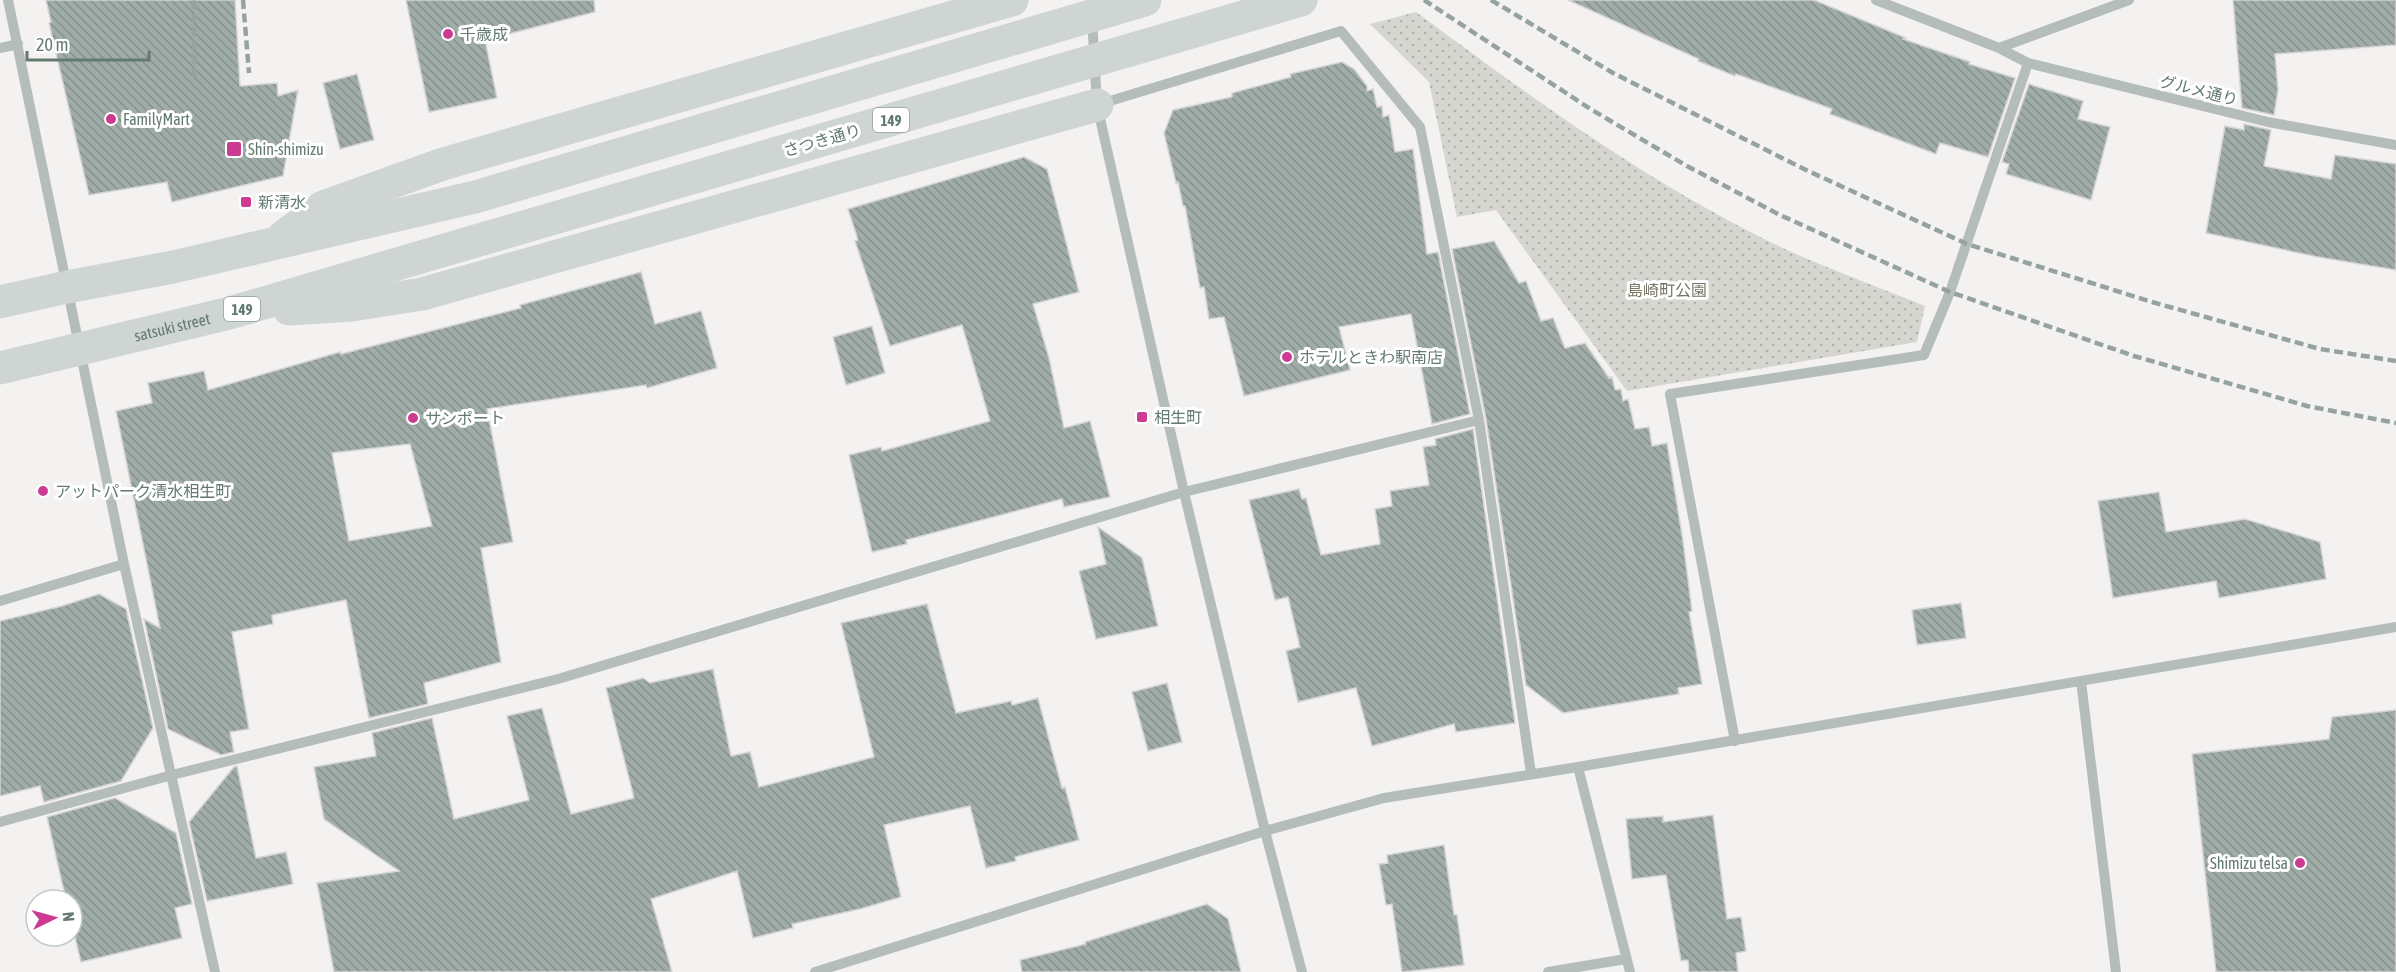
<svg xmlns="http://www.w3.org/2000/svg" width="2396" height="972" font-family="'Asap Condensed','Noto Sans JP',sans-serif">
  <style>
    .park { fill: url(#park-dots) }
    .building { fill: url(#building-back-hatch); stroke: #d6d4d4; stroke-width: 1.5; fill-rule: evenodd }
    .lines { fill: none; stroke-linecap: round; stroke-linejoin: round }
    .minor { stroke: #b5bdba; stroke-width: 10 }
    .highway { stroke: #ced5d2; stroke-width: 33 }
    .rail { stroke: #96a29e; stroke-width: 4.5; stroke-dasharray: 9 4.5; stroke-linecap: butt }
    .poi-dot { fill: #cc3a91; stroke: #fff; stroke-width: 2 }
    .labels { text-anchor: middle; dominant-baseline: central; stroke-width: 6; stroke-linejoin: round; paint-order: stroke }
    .shield { fill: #fff; stroke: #92a29c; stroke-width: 1.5 }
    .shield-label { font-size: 15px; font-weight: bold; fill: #637a71 }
    .poi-label { font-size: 16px; fill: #637a71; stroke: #fff; text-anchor: start }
    .street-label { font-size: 16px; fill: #637a71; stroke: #fff }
    .park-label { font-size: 16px; fill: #777665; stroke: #fff }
  </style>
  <defs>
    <pattern id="park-dots" width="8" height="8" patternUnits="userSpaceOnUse" patternTransform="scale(1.5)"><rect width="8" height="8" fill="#d7d5cf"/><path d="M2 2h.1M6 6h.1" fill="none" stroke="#b2b2ac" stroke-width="1.8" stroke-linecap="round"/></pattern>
    <pattern id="building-back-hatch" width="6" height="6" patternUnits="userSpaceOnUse" patternTransform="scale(1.5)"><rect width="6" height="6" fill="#a0aca7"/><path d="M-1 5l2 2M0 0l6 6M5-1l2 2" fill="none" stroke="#86918c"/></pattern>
  </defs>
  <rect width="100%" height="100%" fill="#f4f2f1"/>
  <path class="park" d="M 1416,12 C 1527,94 1638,176 1762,238 C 1814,264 1871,284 1925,306 L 1917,342 L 1627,391 L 1496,210 L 1457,217 L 1429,82 L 1370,24 Z"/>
  <path class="building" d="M 46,0 L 235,0 L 240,86 L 277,83 L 278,96 L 298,90 L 283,176 L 172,202 L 167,182 L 89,195 L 49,23 L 51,22 Z
    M 406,0 L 594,0 L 595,12 L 485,40 L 497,98 L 429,112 Z
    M 1568,0 L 1814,0 L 1906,38 L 1903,39 L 1970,62 L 1969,64 L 2015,78 L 1988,157 L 1940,143 L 1936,154 L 1830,114 L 1832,109 L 1736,74 L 1735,76 L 1698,61 L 1699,59 Z
    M 2233,0 L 2396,0 L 2396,45 L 2275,54 L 2278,90 L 2274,115 L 2242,108 Z
    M 1342,62 L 1354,69 L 1367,86 L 1367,91 L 1373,89 L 1377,107 L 1382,106 L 1383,117 L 1389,115 L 1395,152 L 1413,149 L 1427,254 L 1438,252 L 1470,414 L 1432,424 L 1411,314 L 1339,327 L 1350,370 L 1244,396 L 1224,317 L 1209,319 L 1204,287 L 1200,288 L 1185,206 L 1183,206 L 1178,182 L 1176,183 L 1164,133 L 1173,110 L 1232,97 L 1232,93 L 1291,77 L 1290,74 Z
    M 357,74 L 374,140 L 340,149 L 323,83 Z
    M 2029,84 L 2083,101 L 2078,119 L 2110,127 L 2091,200 L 2006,174 L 2009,164 L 2002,162 Z
    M 2244,124 L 2271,130 L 2264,166 L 2331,179 L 2335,155 L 2396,164 L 2396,270 L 2318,257 L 2206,233 L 2225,126 L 2244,130 Z
    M 1024,157 L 1047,169 L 1079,292 L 1033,304 L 1049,358 L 1064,428 L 1090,421 L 1110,497 L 1064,507 L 1062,499 L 906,540 L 907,544 L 872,552 L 849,455 L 881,447 L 882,451 L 990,421 L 962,325 L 890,346 L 855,241 L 858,240 L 848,209 Z
    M 1494,241 L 1519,283 L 1526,281 L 1541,321 L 1553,318 L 1565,348 L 1585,343 L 1609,378 L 1612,377 L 1615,390 L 1621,389 L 1623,401 L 1628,399 L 1635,429 L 1649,427 L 1652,446 L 1667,443 L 1683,541 L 1692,611 L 1689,612 L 1702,684 L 1678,688 L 1679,694 L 1563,713 L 1526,685 L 1486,419 L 1452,249 Z
    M 641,272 L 655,324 L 701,311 L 717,368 L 647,388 L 646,385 L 487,409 L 513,542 L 481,548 L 501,662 L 424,683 L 428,704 L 369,718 L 346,600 L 272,615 L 273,624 L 232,632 L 249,729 L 230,732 L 234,752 L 221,755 L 168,729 L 144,619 L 160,628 L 116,411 L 152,403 L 148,383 L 204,371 L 208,390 L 340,352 L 341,354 L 521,308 L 520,305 ZM 410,444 L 432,526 L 349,541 L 332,453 Z
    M 872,326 L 885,373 L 846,385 L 833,337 Z
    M 1473,429 L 1515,723 L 1456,732 L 1454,724 L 1372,746 L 1356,688 L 1298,702 L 1286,651 L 1300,647 L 1288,597 L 1275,600 L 1249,500 L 1299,489 L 1302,499 L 1306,498 L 1321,555 L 1380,544 L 1375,509 L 1392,506 L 1390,491 L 1429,485 L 1423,447 L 1436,445 L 1435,439 Z
    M 2159,492 L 2166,532 L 2245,519 L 2320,542 L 2326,579 L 2219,598 L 2216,581 L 2113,598 L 2098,501 Z
    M 1098,527 L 1142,558 L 1158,626 L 1096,639 L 1079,571 L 1106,564 Z
    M 99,594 L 126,609 L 153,728 L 121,781 L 44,802 L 40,786 L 0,796 L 0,621 L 62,606 Z
    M 1961,603 L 1966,638 L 1917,645 L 1912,610 Z
    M 927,604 L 956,713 L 1011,701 L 1012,705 L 1038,698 L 1062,788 L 1065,787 L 1079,840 L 1015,857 L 1016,861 L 986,868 L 970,806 L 884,825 L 901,897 L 860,909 L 792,924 L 793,928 L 753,938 L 737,871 L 651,899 L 672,972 L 334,972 L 317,883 L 399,871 L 324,819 L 314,767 L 376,756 L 372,733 L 432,718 L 454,819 L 529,800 L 507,716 L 542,708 L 571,814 L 634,798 L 606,688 L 643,678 L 650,683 L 713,669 L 731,756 L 750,752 L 759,787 L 874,757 L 841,623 Z
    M 1167,683 L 1182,742 L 1148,751 L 1132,692 Z
    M 2396,710 L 2396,972 L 2216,972 L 2192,754 L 2329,739 L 2332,717 Z
    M 237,766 L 256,858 L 286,852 L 293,884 L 207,901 L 189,822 L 234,767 Z
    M 115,798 L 176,833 L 192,904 L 175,908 L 182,938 L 81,962 L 72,925 L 72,900 L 66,900 L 47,817 Z
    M 1713,815 L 1727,919 L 1741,917 L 1746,951 L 1736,953 L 1738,972 L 1689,972 L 1688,960 L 1681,961 L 1666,875 L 1632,879 L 1626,819 L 1663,816 L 1663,822 Z
    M 1444,845 L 1454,915 L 1457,915 L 1464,965 L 1402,972 L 1392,904 L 1386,905 L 1379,864 L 1388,863 L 1387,855 Z
    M 1207,904 L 1228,919 L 1241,972 L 1022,972 L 1020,960 L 1086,944 L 1085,942 Z"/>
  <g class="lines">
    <path class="minor" d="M 8,0 L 124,564 L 215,972
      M 1876,0 L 1999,48 L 2129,0
      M 1092,18 L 1097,105 L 1184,492 L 1265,831 L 1302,972
      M 0,48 L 18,44
      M 1999,48 L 2028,63 L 2268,122 L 2396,145
      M 1100,104 L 1341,31 L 1420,127 L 1479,420
      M 0,601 L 124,564
      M 2081,681 L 2116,972
      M 1735,741 L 1670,394 L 1924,355 L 1950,292 L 2028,63
      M 1578,767 L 1630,972
      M 0,822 L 172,775 L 558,679 L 1184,492 L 1479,420 L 1531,773
      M 815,972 L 1265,831 L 1384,798 L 1578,767 L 2396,627
      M 1548,972 L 1626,959"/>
    <g class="highway">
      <path d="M 283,237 L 323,207 L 443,164 L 1012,0"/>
      <path d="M 0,302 L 67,287 L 173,267 L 475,197 L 1145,0"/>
      <path d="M 289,309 L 352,305 L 422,294 L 1097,105"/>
      <path id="s1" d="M 0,368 L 226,314 L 1301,0"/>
    </g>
    <path class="rail" d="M 243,0 L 249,73
      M 1424,0 L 1592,110 L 1687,166 L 1780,215 L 1950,292 L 2134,356 L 2307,406 L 2396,423
      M 1491,0 L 1613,73 L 1806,170 L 1967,244 L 2152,302 L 2320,349 L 2396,361
      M 194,77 L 194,0"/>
  </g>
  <g class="poi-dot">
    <circle cx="448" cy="34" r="6"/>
    <circle cx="111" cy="119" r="6"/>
    <rect x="226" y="141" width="16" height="16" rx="3"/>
    <rect x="240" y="196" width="12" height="12" rx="3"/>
    <circle cx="1287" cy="357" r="6"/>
    <rect x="1136" y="411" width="12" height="12" rx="3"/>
    <circle cx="413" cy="418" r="6"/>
    <circle cx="43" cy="491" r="6"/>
    <circle cx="2300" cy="863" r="6"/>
  </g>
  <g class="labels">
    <g class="shield">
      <rect x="873" y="108" width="36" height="24" rx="4.5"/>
      <rect x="224" y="297" width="36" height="24" rx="4.5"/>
    </g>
    <g class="shield-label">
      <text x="891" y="120">149</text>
      <text x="242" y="309">149</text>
    </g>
    <g class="poi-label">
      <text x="460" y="34">千歳成</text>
      <text x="123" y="119">FamilyMart</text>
      <text x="248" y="149">Shin-shimizu</text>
      <text x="258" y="202">新清水</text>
      <text x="1299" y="357">ホテルときわ駅南店</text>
      <text x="1154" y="417">相生町</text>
      <text x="425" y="418">サンポート</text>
      <text x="55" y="491">アットパーク清水相生町</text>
      <text x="2288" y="863" text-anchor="end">Shimizu telsa</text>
    </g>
    <g class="street-label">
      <text transform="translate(2199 90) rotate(14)">グルメ通り</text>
      <text transform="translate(822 140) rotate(-16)">さつき通り</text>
      <text stroke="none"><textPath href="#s1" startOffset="177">satsuki street</textPath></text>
    </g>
    <g class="park-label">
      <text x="1667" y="290">島崎町公園</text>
    </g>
  </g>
  <g transform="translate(54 918) rotate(85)"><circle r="28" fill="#ffffff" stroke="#c1cac6" stroke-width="1.5"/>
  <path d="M0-4.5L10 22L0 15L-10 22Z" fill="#cc3a91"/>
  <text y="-9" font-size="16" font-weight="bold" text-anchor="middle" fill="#637a71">N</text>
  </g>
  <path d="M27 51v9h122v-9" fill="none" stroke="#637a71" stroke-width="3"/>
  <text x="36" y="51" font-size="18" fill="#637a71" stroke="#ffffff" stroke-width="4.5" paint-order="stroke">20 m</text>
</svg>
